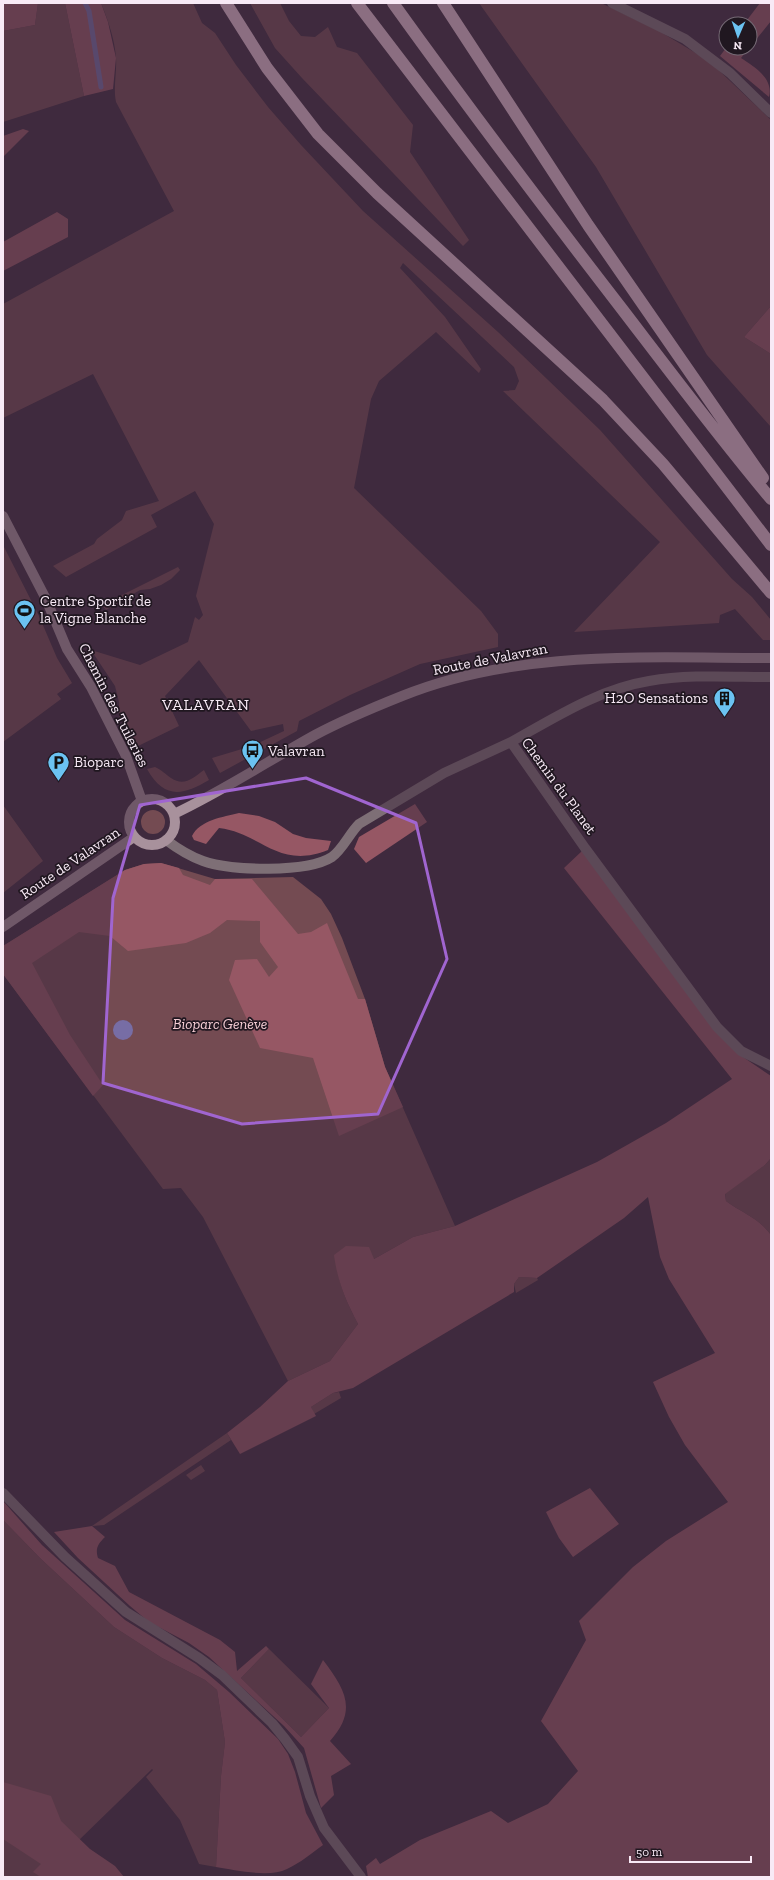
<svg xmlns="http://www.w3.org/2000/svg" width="774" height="1880" font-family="'Zilla Slab',serif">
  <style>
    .green { fill: #744b52 }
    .forest { fill: #965764 }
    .water { fill: #776da5 }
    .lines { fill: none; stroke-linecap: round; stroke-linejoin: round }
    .stream { stroke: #776da5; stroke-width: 5 }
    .street { stroke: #7e6f76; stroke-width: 10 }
    .secondary { stroke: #a8919c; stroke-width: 10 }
    .highway { stroke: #e6c2d3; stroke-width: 12 }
    .marked { fill: none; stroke: #a065d0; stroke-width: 3; stroke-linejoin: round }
    .labels { text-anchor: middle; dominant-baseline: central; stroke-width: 3.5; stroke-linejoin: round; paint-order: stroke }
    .poi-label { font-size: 15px; fill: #f8eaf6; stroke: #201720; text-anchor: start }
    .street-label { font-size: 15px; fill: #f8eaf6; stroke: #201720 }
    .park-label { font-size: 15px; font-style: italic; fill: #f5cdd4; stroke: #201720 }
    .neighbourhood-label { font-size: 16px; letter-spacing: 1px; fill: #f8eaf6; stroke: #201720 }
  </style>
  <rect width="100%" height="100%" fill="#3f2a3e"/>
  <path class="green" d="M 38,3 L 65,3 L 84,96 L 3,122 L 3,31 L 35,25 Z
    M 101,3 L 193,3 L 202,23 L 215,33 L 236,65 L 268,107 L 301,145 L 363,211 L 498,332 L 600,430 L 732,579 L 752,597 L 771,620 L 771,640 L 763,640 L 735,609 L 720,615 L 719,623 L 574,632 L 660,542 L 503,391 L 515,390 L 519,381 L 514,367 L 403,263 L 400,268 L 445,317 L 481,369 L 479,373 L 436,332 L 379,381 L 371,399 L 354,488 L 481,611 L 498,634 L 498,647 L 420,664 L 350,695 L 299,721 L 297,731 L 220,773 L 212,758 L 252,746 L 284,731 L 283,724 L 251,731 L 199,660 L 165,696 L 179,726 L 136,747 L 119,716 L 119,702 L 115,686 L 91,650 L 140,665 L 188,642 L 195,617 L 199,620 L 203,615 L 196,596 L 214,524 L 195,491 L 151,515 L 157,527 L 66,577 L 53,566 L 94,544 L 97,539 L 122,520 L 126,511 L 159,501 L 93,374 L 3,418 L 3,304 L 174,211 L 116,102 C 113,87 117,73 116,58 C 115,40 108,20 101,3 Z
    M 250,3 L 280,3 L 289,21 L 301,36 L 315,37 L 328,27 L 337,47 L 357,53 L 413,125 L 410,152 L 469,240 L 463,246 L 302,78 L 275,48 Z
    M 479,3 L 601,3 L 659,31 L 709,61 L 771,120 L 771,306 L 744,337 L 771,354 L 771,427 L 707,355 L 596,167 Z
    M 3,545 L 39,616 L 57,658 L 72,683 L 57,694 L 61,699 L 3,742 Z
    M 178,567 L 180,570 L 171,579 L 161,585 L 150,589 L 140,590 L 106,610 L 102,605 Z
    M 155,767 C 162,770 165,774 171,778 C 184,787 193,778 204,770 L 209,780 C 182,796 164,799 147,769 Z
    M 3,805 L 43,861 L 3,893 Z
    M141 822a12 12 0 1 1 24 0a12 12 0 1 1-24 0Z
    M 161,863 L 215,879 L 293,877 L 321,899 L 331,914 L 342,938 L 365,999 L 385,1067 L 455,1226 L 413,1237 L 374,1259 L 335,1254 C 338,1283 345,1299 358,1324 L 330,1361 L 288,1381 L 203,1217 L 181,1188 L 163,1189 L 3,974 L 3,946 L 125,870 L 144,864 Z
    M 771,1158 L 771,1235 C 759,1218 742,1213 726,1201 L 725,1193 L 765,1165 Z
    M 519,1277 L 537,1278 L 538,1280 L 516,1293 L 514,1284 Z
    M 339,1392 L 341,1398 L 314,1414 L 311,1407 L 333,1393 Z
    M 227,1433 L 231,1440 L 104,1525 L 92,1526 Z
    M 201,1465 L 205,1471 L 191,1480 L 186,1475 Z
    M 3,1520 L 41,1559 L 114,1627 L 162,1658 L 205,1680 L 217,1690 L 225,1742 L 221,1776 L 216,1867 L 199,1864 L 180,1820 L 146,1777 L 153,1770 L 152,1769 L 41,1877 L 3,1877 Z
    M 269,1649 L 329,1708 L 301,1737 L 241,1678 Z"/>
  <path class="forest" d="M 3,3 L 38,3 L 35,25 L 3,31 Z
    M 65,3 L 101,3 L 108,22 L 116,58 L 113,89 L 84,96 Z
    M 760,3 L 770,3 L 771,21 L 750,47 L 750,24 L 744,24 Z
    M 726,48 L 749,48 L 741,58 C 753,66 774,78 769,97 L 720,56 Z
    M 23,129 L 29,131 L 3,157 L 3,136 Z
    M 57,212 L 68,219 L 68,237 L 3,271 L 3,242 Z
    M 771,306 L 771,354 L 744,337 Z
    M 415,804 L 427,822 L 366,863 L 354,849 L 359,837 Z
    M 239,813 L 259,816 L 275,822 L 293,834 L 306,838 L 331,841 L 328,850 C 278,870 261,833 219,828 L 206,844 L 194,840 L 192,836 C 200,820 223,817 239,813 Z
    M 582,851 L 740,1055 L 771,1076 L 771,1158 L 765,1165 L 725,1194 L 726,1201 C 742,1213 759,1218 771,1235 L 771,1877 L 368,1877 L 366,1866 L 376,1858 L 380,1864 L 420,1840 L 491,1811 L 508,1823 L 548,1804 L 578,1771 L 541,1721 L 586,1640 L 579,1621 L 633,1567 L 666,1541 L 728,1502 L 685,1445 L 669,1417 L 653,1382 L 715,1353 L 669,1279 L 660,1257 L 648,1197 L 624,1218 L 537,1278 L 519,1277 L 514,1284 L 514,1292 L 353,1388 L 333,1393 L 311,1407 L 316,1416 L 240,1454 L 227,1433 L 260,1407 L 288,1381 L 330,1361 L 358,1324 C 345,1299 338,1283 334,1255 L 346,1246 L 369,1247 L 374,1259 L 413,1237 L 455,1226 L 597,1162 L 666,1123 L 732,1079 L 564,868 Z
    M 161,863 L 179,868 L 183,875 L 210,885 L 215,879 L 252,879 L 298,934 L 311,932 L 327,923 L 358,999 L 365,999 L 385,1067 L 403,1107 L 339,1136 L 313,1058 L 260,1048 L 229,980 L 235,960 L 257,959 L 269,977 L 278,967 L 260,942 L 260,921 L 227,920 L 210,933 L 186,943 L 128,951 L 110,936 L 79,932 L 32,963 L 70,1035 L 103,1085 L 93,1096 L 3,974 L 3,946 L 125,870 L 144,864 Z
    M 590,1488 L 619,1524 L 573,1557 L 559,1538 L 546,1512 Z
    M 3,1501 L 42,1545 L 125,1620 L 196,1664 L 229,1692 L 278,1739 L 288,1754 L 295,1772 L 306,1813 L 323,1845 C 312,1853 300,1863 287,1869 C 269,1878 236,1870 216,1867 L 221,1776 L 225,1742 L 217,1690 L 205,1680 L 162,1658 L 114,1627 L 41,1559 L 3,1520 Z
    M 92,1526 L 105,1537 C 98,1544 95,1548 98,1558 L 115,1566 L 129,1592 L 220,1640 L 235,1652 L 237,1671 L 266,1646 L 269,1649 L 241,1678 L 301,1737 L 329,1708 L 311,1684 L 323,1660 C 345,1689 358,1710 330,1741 L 351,1764 L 331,1776 L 334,1795 L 321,1808 L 304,1748 L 284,1726 L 209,1657 L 189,1643 L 149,1622 L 130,1606 L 78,1558 L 54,1532 Z
    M 3,1782 L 51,1796 L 61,1821 L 90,1849 L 115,1866 L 124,1877 L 41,1877 L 33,1872 L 41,1864 L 3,1839 Z"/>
  <path class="water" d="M113 1030a10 10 0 1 1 20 0a10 10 0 1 1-20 0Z"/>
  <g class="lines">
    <path class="stream" d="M 85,3 L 89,11 L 101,87"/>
    <path class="street" d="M 612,3 L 685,39 L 730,73 L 771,113
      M 511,742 C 554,718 599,689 649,681 C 689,674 731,677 771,677
      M 166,840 C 178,849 189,856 203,861 C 231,871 307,873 332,857 C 343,849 349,834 359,824 L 444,773 L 511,742 L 585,848 L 717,1027 L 741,1051 L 771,1066
      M 3,1493 L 65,1557 L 126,1612 L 199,1658 L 222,1675 L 272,1723 L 285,1739 L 298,1757 L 310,1796 L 324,1828 L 361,1877"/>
    <path class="secondary" d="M 3,516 L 46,599 L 67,649 L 91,687 L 126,756 L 142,801
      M129 822a23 23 0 1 1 46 0a23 23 0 1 1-46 0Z
      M 174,814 C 223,791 268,761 315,735 C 343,720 372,708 402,696 C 518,649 648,658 771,658
      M 3,927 L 134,837"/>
    <path class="highway" d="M 226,3 L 267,68 L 318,134 L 377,193 L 603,400 L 663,464 L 771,593
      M 357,3 L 771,545
      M 393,3 C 467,106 544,208 622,309 C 671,373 719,437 771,499
      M 443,3 L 588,225 L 763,478"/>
  </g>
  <path d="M0 0H774V1880H0ZM 306,778 L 416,823 L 447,959 L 378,1114 L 242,1124 L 103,1083 L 113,898 L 140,805 Z" fill="#3f2a3e" fill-opacity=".55" fill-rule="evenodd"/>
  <path class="marked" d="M 306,778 L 416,823 L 447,959 L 378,1114 L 242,1124 L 103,1083 L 113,898 L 140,805 Z"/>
  <defs>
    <symbol id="stadium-pin" viewBox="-11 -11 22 30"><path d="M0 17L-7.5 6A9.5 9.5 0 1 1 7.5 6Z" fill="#6bc3f2" stroke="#201720"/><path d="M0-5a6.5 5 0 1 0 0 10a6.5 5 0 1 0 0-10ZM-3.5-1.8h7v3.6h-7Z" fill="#111"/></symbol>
    <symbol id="building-pin" viewBox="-11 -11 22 30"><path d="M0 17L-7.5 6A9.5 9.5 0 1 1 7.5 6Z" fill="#6bc3f2" stroke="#201720"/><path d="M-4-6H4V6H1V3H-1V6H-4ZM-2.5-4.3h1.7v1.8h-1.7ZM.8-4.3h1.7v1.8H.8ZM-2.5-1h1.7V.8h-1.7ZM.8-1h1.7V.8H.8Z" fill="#111"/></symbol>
    <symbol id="bus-pin" viewBox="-11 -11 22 30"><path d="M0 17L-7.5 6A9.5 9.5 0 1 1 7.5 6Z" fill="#6bc3f2" stroke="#201720"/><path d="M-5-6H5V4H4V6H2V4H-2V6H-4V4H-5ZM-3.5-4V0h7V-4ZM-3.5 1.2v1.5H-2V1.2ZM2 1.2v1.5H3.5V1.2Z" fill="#111"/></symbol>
    <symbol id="parking-pin" viewBox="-11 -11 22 30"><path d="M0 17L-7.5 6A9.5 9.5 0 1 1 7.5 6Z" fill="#6bc3f2" stroke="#201720"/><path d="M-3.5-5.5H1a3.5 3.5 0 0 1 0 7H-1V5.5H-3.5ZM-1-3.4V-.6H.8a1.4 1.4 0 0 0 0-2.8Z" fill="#111"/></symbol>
  </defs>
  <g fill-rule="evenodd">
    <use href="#stadium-pin" x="12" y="598" width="25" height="34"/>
    <use href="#building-pin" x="712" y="686" width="25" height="34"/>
    <use href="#bus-pin" x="240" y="738" width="25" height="34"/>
    <use href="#parking-pin" x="46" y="750" width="25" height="34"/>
  </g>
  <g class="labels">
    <g class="poi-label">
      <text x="40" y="601">Centre Sportif de<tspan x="40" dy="17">la Vigne Blanche</tspan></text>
      <text x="708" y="698" text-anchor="end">H2O Sensations</text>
      <text x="268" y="751">Valavran</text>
      <text x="74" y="762">Bioparc</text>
    </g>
    <g class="street-label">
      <text transform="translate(490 659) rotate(-11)">Route de Valavran</text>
      <text transform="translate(114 705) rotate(63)">Chemin des Tuileries</text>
      <text transform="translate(559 786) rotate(54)">Chemin du Planet</text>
      <text transform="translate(70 863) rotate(-34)">Route de Valavran</text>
    </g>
    <g class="park-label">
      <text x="220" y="1024">Bioparc Genève</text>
    </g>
    <g class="neighbourhood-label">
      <text x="206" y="704">VALAVRAN</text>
    </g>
  </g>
  <rect width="774" height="1880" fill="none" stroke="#f8eaf6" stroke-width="8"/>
  <g transform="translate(738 36) rotate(182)"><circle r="19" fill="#201720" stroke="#766b76"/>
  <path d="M0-3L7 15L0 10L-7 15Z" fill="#6bc3f2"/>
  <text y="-6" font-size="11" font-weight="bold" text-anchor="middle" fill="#f8eaf6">N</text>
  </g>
  <path d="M630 1856v6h121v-6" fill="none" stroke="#f8eaf6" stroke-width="2"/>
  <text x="636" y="1856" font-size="12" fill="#f8eaf6" stroke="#201720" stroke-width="3" paint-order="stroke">50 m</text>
</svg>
